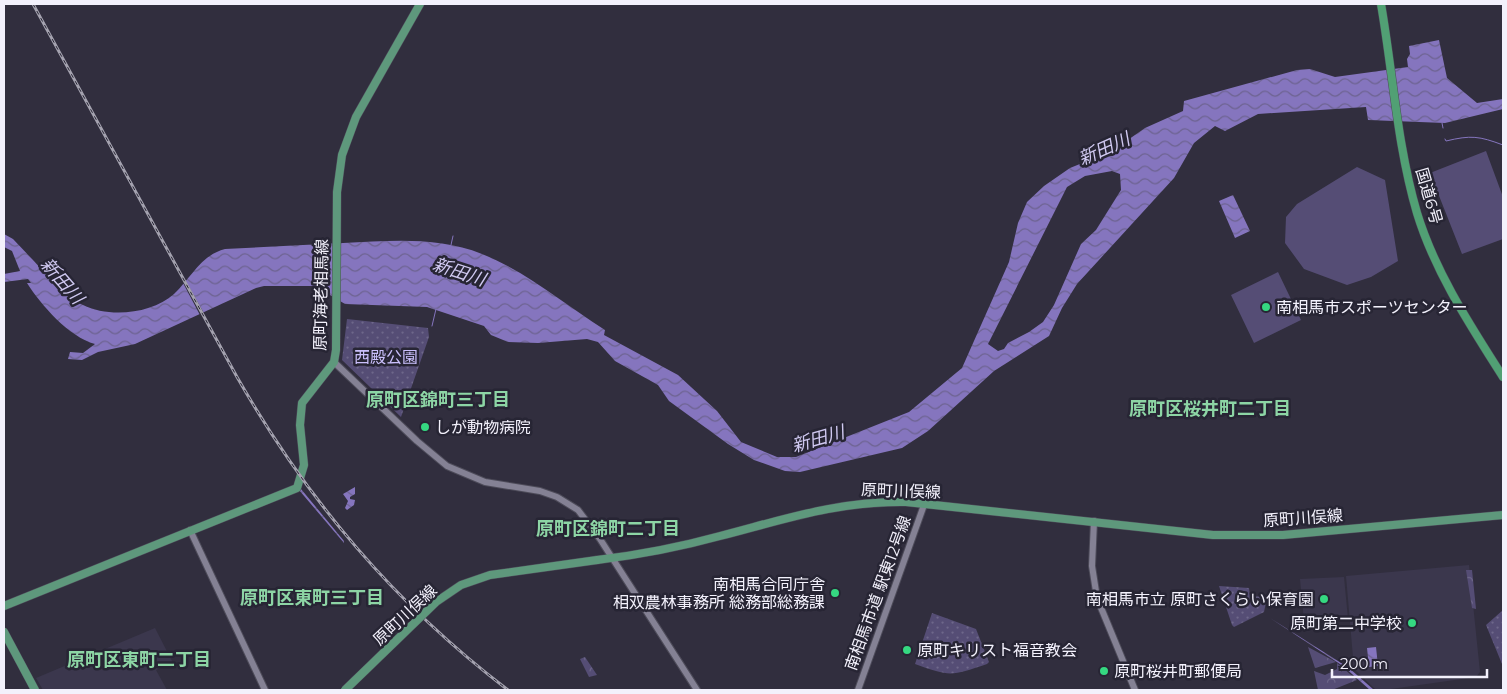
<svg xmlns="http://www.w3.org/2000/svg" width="1507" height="694" font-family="Montserrat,'Noto Sans JP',sans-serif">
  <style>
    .built { fill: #3b374d }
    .green { fill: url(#green-dots) }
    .forest { fill: url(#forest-crowns) }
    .pitch { fill: #554d75 }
    .water { fill: url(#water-waves); fill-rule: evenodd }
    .pier { fill: #312e3e }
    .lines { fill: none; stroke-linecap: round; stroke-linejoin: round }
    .stream { stroke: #8575be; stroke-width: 1 }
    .tertiary-casing { stroke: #4d4b59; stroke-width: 8 }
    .primary-casing { stroke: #4d4b59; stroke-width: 9 }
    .trunk-casing { stroke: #4d4b59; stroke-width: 9 }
    .tertiary { stroke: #848194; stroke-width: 6 }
    .primary { stroke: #5e987c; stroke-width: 8 }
    .trunk { stroke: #51a074; stroke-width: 8 }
    .rail-casing { stroke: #a4a2af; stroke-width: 3 }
    .rail { stroke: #272534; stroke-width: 1; stroke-dasharray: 4; stroke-linecap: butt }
    .primary-bridge-casing { stroke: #4d4b59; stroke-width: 9; stroke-linecap: butt }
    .primary-bridge { stroke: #5e987c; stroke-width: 8 }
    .poi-dot { fill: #35d881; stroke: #272534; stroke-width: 2 }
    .labels { text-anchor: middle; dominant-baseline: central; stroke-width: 5; stroke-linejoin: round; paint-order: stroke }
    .street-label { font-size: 16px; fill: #f3f1fc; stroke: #272534 }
    .poi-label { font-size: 16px; fill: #f3f1fc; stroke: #272534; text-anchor: start }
    .park-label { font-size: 16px; fill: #cabffb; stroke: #272534 }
    .water-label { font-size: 18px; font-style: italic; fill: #d0c9f1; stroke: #272534 }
    .neighbourhood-label { font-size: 18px; font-weight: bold; fill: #8dd5a5; stroke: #272534 }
  </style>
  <defs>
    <pattern id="green-dots" width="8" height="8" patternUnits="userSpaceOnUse" patternTransform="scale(1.25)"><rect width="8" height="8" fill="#554d75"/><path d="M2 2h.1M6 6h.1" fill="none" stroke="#6e678a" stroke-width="1.8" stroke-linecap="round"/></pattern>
    <pattern id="forest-crowns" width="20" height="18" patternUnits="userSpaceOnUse" patternTransform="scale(1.25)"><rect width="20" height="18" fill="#554d75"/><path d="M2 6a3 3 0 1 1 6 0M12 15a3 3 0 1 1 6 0" fill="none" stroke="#6e678a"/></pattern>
    <pattern id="water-waves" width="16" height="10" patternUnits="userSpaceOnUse" patternTransform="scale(1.25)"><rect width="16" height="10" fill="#8575be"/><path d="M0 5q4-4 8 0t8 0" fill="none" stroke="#6d6390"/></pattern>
  </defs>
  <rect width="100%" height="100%" fill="#312e3e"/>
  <path class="built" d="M 1469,565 L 1480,672 L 1476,677 L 1384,690 L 1375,689 L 1354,669 L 1346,576 Z
    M 1344,577 L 1348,619 L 1304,621 L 1300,579 Z
    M 155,628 L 173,663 L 156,670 L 167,690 L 43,690 L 36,678 Z"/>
  <path class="green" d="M 347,319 L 428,328 L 429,337 L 401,417 L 342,360 Z
    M 1219,586 L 1249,588 L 1250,596 L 1267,597 L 1264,612 L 1234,627 L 1232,625 Z
    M 1503,610 L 1503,664 L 1502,664 L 1486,625 Z
    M 932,613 L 976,629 L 989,662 L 987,664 C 951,676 951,677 915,664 Z"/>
  <path class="forest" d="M 1466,570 L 1472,570 L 1476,609 L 1472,608 Z
    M 1308,647 L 1336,662 L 1315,668 Z
    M 585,657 L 597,675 L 589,677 L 580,659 Z
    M 1337,663 L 1357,680 L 1332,690 L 1318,690 L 1314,671 L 1325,675 L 1337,669 Z"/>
  <path class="pitch" d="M 1486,151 L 1503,197 L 1503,239 L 1462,254 L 1430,173 Z
    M 1357,167 L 1385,180 L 1398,261 L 1371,277 L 1347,285 L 1304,269 L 1285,243 L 1286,217 L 1297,204 Z
    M 1278,272 L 1301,320 L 1254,343 L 1231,295 Z"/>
  <path class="water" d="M 1439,40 L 1447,78 L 1477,103 L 1503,99 L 1503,109 L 1445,123 L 1368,120 L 1366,107 L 1258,114 L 1225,131 L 1215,126 L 1194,143 L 1174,178 L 1077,284 L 1062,308 L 1049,336 L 994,371 L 928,431 L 902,448 L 800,472 L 785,471 L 754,460 L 728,444 L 669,401 L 658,385 L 615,361 L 598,342 L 587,339 L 538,343 L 508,342 L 491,335 L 484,326 L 427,307 L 345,304 L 315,286 L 264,286 L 256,288 L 135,344 L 98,352 L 82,360 L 68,359 L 70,352 L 83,353 L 95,344 C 69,337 41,305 27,283 L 31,283 L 28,279 L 4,282 L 4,274 L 20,271 L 12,251 L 4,247 L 4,234 L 13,239 C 28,254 65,297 83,305 C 109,318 152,314 174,294 C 191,278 201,255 225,249 C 264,247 303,245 343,243 C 390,241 437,236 482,254 C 527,272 564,304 605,330 L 604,335 L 678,375 L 717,411 L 741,442 L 777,457 L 796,457 L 909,412 L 962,368 L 1009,262 L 1018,223 L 1027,202 L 1044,186 L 1070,168 L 1112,151 L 1145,128 L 1183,111 L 1184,101 L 1297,70 L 1310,69 L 1335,77 L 1408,67 L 1407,59 L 1410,54 L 1409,46 ZM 1112,171 L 1120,174 L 1121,190 L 1096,230 L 1081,244 L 1054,305 L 1043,322 L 1029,332 L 1008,343 L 1004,349 L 998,351 L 988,344 L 1067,187 L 1085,176 Z
    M 1233,195 L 1250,231 L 1235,238 L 1219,201 Z
    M 355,487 L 355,494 L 350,497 L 350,499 L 355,500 L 354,505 L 347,510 L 345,508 L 348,501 L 343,494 Z
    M 301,489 L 344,541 L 344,543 L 299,490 Z
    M 1270,618 L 1349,668 L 1374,690 L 1370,690 L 1343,666 Z
    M 1376,647 L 1378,666 L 1369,667 L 1367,648 Z"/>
  <path class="pier" d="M 184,278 L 205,315 L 201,317 L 182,281 Z"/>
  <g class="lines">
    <path class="stream" d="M 1442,123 L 1443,128
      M 1445,139 L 1446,141 C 1471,135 1479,136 1503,145
      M 451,245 L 453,236
      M 432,326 L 436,309"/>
    <defs>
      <path id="tertiary" d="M 334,362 L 417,441 L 447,466 L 485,482 L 540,491 L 557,497 L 578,510 L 600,539 L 697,690
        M 1094,521 L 1092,566 L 1097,598 L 1135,690
        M 190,530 L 265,690
        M 858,690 L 924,505"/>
      <path id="primary" d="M 597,560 C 638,555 680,547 720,536 C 786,519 837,501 906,502 L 1213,535 L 1283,535 L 1503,515
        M 4,606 L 297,488 L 304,465 L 300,425 L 302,403 L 334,362 L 336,350 L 337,192 L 342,155 L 356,117 L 420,4
        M 4,632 L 35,690"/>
      <path id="trunk" d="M 1381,4 C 1393,73 1397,145 1417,213 C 1435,272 1470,325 1503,377"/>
    </defs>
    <use href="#tertiary" class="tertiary-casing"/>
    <use href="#primary" class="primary-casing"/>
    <use href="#trunk" class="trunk-casing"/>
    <use href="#tertiary" class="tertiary"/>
    <use href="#primary" class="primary"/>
    <use href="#trunk" class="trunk"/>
    <defs>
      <path id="rail" d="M 33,4 L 237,377 C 308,501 394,603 508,690"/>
    </defs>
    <use href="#rail" class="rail-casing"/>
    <use href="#rail" class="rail"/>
    <defs>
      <path id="primary-bridge" d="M 345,690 L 436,602 L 461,585 L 490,575 L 597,560"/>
    </defs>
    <use href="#primary-bridge" class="primary-bridge-casing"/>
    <use href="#primary-bridge" class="primary-bridge"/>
  </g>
  <g class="poi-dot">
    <circle cx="1266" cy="307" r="5"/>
    <circle cx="425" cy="427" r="5"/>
    <circle cx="835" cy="593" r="5"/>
    <circle cx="1324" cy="599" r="5"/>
    <circle cx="1412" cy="623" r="5"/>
    <circle cx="907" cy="650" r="5"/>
    <circle cx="1104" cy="671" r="5"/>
  </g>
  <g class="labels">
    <g class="street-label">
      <text transform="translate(1429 196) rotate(74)">国道6号</text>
      <text transform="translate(321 295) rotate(-89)">原町海老相馬線</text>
      <text transform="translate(901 491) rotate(2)">原町川俣線</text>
      <text transform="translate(1303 518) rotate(-4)">原町川俣線</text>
      <text transform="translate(878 593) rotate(-70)">南相馬市道 駅東12号線</text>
      <text transform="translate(405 615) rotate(-43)">原町川俣線</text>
    </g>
    <g class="poi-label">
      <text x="1276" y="307">南相馬市スポーツセンター</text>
      <text x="435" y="427">しが動物病院</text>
      <text x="825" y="584" text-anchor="end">南相馬合同庁舎<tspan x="825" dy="18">相双農林事務所 総務部総務課</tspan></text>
      <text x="1314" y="599" text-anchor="end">南相馬市立 原町さくらい保育園</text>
      <text x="1402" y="623" text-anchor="end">原町第二中学校</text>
      <text x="917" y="650">原町キリスト福音教会</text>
      <text x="1114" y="671">原町桜井町郵便局</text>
    </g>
    <g class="park-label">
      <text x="386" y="357">西殿公園</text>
    </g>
    <g class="water-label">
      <text transform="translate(1104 149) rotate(-24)">新田川</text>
      <text transform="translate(459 272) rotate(18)">新田川</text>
      <text transform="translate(62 281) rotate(49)">新田川</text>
      <text transform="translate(818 439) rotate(-16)">新田川</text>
    </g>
    <g class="neighbourhood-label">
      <text x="438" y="400">原町区錦町三丁目</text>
      <text x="1210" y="409">原町区桜井町二丁目</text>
      <text x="608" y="529">原町区錦町二丁目</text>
      <text x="312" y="598">原町区東町三丁目</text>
      <text x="139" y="660">原町区東町二丁目</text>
    </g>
  </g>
  <rect width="1507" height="694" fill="none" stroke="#f3f1fc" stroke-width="10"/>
  <path d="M1332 669v8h155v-8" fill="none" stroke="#f3f1fc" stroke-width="2.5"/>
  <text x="1340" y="669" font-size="15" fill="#f3f1fc" stroke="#272534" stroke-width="4" paint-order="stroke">200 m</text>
</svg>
